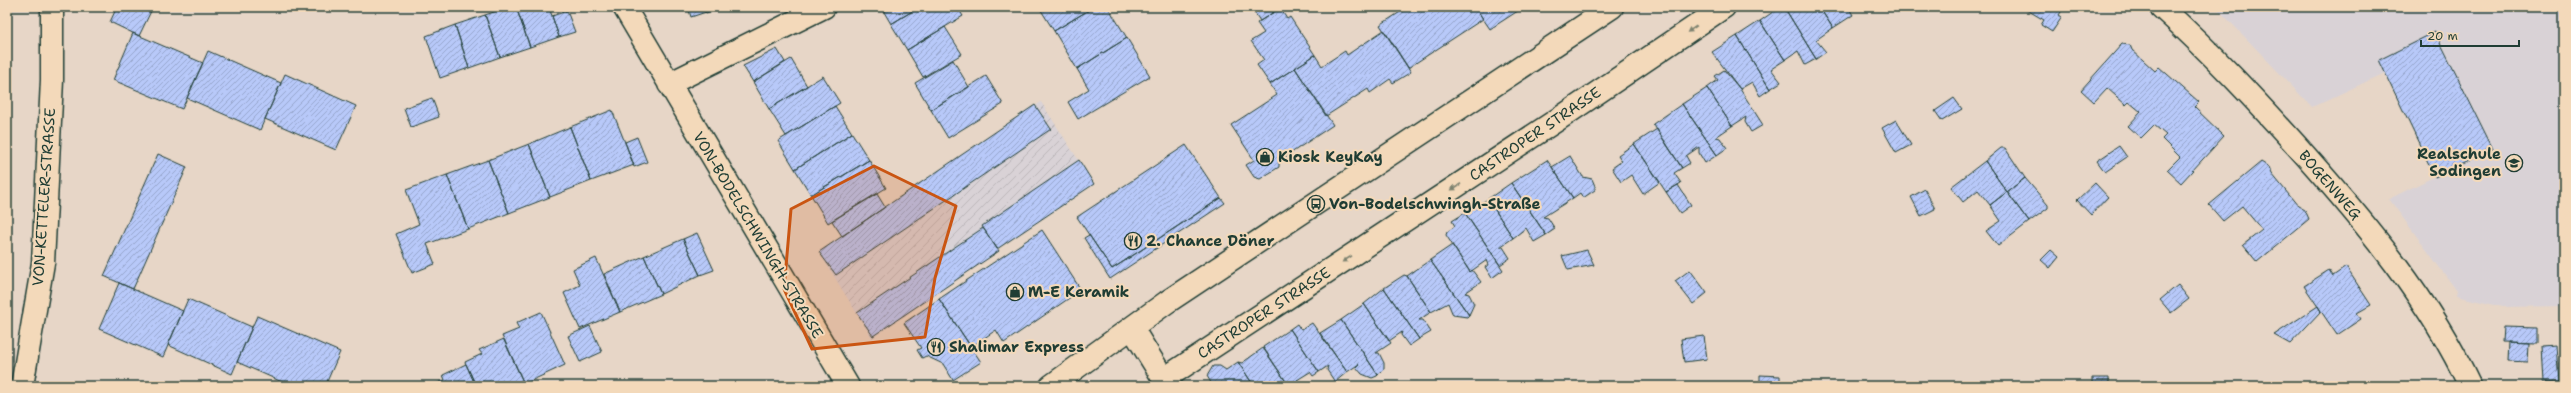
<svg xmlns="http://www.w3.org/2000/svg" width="2571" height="393" font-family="'Shantell Sans',sans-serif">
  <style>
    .built { fill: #d9d2d6 }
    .industrial { fill: url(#industrial-furrows) }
    .building { fill: url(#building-hatch); stroke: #1f3d34 }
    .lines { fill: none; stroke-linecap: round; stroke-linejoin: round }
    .minor-casing { stroke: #1f3d34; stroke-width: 25 }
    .secondary-casing { stroke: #1f3d34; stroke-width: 25 }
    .minor { stroke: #f3d9ba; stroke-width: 22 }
    .secondary { stroke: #f3d9ba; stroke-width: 22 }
    .oneway { fill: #7e8370 }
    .marked { fill: #ca5512; fill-opacity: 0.2; stroke: #ca5512; stroke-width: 3; stroke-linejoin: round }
    .labels { text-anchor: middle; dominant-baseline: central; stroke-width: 4; stroke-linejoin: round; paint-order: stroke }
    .street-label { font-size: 15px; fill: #1f3d34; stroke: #f3d9ba }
    .poi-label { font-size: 15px; font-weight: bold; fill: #1f3d34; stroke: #f3d9ba; text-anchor: start }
  </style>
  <defs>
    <pattern id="industrial-furrows" width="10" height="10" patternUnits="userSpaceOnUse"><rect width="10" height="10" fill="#d9d2d6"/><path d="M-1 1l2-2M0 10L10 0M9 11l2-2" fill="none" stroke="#bab5b8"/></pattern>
    <pattern id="building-hatch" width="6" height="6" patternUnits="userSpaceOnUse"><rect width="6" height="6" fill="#b8c9f9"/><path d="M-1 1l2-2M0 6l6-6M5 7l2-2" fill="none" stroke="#95a4ca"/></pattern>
  </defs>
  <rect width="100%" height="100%" fill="#e7d6c7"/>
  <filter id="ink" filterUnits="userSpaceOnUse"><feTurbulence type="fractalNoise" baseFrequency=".025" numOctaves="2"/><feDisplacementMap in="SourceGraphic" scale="8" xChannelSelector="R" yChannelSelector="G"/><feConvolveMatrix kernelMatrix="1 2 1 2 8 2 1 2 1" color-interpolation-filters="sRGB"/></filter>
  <g filter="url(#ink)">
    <path class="built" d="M 2216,7 L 2564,7 L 2564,306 L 2503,307 L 2456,296 L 2457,291 L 2389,199 L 2492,148 L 2435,33 L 2379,60 L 2385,73 L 2312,107 Z"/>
    <path class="industrial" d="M 1041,102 L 1094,184 L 997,249 L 999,251 L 872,338 L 819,252 Z"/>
    <path class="building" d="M 117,7 L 153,7 L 139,36 L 110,22 Z
      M 509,7 L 516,7 L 530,47 L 500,57 L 485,15 Z
      M 516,7 L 549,7 L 559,37 L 530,47 Z
      M 688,7 L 704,7 L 706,12 L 691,17 Z
      M 704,7 L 723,7 L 706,13 Z
      M 892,7 L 915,7 L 916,9 L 891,24 L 884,12 Z
      M 919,7 L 957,7 L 963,16 L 907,50 L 891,24 Z
      M 1039,7 L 1094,7 L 1054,31 Z
      M 1094,7 L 1108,7 L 1127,38 L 1077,69 L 1054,31 Z
      M 1251,7 L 1282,7 L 1260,21 Z
      M 1408,7 L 1475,7 L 1483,19 L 1408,68 L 1380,25 Z
      M 1475,7 L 1524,7 L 1490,29 Z
      M 1780,7 L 1784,7 L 1816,59 L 1805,65 L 1798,51 L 1785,60 L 1760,21 Z
      M 1784,7 L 1819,7 L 1833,28 L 1816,40 L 1826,52 L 1816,59 Z
      M 1819,7 L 1848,7 L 1853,15 L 1833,28 Z
      M 2022,7 L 2064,7 L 2059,15 L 2062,17 L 2052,32 L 2041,25 L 2044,20 Z
      M 1280,8 L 1287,19 L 1290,17 L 1315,55 L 1270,84 L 1257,65 L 1264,60 L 1251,41 L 1264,33 L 1257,23 Z
      M 567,11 L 575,32 L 559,37 L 552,16 Z
      M 485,15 L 500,57 L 469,68 L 455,25 Z
      M 1760,21 L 1785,60 L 1771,69 L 1781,82 L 1770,89 L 1737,36 Z
      M 455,25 L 469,68 L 440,78 L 426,36 Z
      M 945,27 L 962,54 L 923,77 L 907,50 Z
      M 1384,30 L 1411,72 L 1393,83 L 1390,79 L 1370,93 L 1368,89 L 1326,116 L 1295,68 L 1315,55 L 1322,66 L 1345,51 L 1347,55 Z
      M 2435,32 L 2493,149 L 2435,177 L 2379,60 Z
      M 133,33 L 203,63 L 182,109 L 113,80 Z
      M 1737,36 L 1770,89 L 1760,96 L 1752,82 L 1740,89 L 1712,52 Z
      M 1127,38 L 1150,76 L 1078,119 L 1068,102 L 1089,89 L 1077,69 Z
      M 2122,44 L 2130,45 L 2132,50 L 2155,71 L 2159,67 L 2199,102 L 2194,107 L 2224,136 L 2181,183 L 2167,170 L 2180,157 L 2162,139 L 2166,135 L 2154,125 L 2141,138 L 2128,126 L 2141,112 L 2129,102 L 2126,105 L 2107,88 L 2094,102 L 2081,90 Z
      M 777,49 L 785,62 L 753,82 L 743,66 Z
      M 208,51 L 281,83 L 260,130 L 187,98 Z
      M 791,59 L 807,86 L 769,109 L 753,82 Z
      M 953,60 L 969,87 L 931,110 L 915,83 Z
      M 1295,68 L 1333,125 L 1279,161 L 1279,167 L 1260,179 L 1254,177 L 1246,165 L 1254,160 L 1231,125 L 1277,95 L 1270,84 Z
      M 1724,70 L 1740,89 L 1763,125 L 1751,132 L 1745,122 L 1746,117 L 1732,126 L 1707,88 L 1718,80 L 1715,76 Z
      M 285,74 L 356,106 L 336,150 L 265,119 Z
      M 823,76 L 840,103 L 786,136 L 769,109 Z
      M 986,76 L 1003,104 L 948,138 L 931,110 Z
      M 1707,88 L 1732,126 L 1716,137 L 1720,138 L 1727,148 L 1717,155 L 1682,104 Z
      M 432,98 L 439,117 L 411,127 L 404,108 Z
      M 1954,98 L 1962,109 L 1942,121 L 1935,111 Z
      M 1682,104 L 1717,155 L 1705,163 L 1699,153 L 1699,147 L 1686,156 L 1690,163 L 1682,168 L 1653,124 Z
      M 1035,105 L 1051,129 L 836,275 L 819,252 Z
      M 835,106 L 852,133 L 795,169 L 778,141 Z
      M 612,110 L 634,165 L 591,181 L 570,127 Z
      M 1896,120 L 1911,145 L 1896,153 L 1882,128 Z
      M 570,127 L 591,181 L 550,197 L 529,144 Z
      M 1657,129 L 1682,168 L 1674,173 L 1681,183 L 1666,192 L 1634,144 Z
      M 852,133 L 869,160 L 811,195 L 795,169 Z
      M 637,137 L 647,162 L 634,167 L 625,142 Z
      M 529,144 L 550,197 L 509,213 L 488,160 Z
      M 1634,144 L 1660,182 L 1643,194 L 1631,175 L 1621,182 L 1612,168 L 1622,161 L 1618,155 Z
      M 1186,145 L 1221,198 L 1112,269 L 1077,217 Z
      M 2119,146 L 2127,157 L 2105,172 L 2097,161 Z
      M 2001,148 L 2005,148 L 2025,178 L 2007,192 L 1985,161 Z
      M 158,154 L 187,167 L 133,289 L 104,276 Z
      M 1570,156 L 1583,177 L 1592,179 L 1595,186 L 1595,190 L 1583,198 L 1580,193 L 1573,198 L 1552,167 Z
      M 488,160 L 509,213 L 468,229 L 447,175 Z
      M 869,160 L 886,188 L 828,223 L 811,195 Z
      M 1079,160 L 1094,184 L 997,249 L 982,226 Z
      M 1547,160 L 1573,198 L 1543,217 L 1548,218 L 1555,229 L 1546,235 L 1511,183 Z
      M 1985,161 L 2007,192 L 1990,205 L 1978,190 L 1963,202 L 1951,187 Z
      M 2261,162 L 2269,167 L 2272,174 L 2298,206 L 2305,210 L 2309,219 L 2257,262 L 2243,245 L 2262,230 L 2242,206 L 2223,221 L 2209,205 Z
      M 447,175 L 468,229 L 427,244 L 435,264 L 412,273 L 396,234 L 419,224 L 406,190 Z
      M 2025,178 L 2048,205 L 2048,208 L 2029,222 L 2007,192 Z
      M 1511,183 L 1546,235 L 1534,242 L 1526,228 L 1513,238 L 1488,199 Z
      M 2095,183 L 2108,197 L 2091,215 L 2077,200 Z
      M 1678,185 L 1691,205 L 1680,213 L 1666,192 Z
      M 1925,189 L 1935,209 L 1921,216 L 1911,197 Z
      M 2007,192 L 2029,222 L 1998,246 L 1986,231 L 2001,221 L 1990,205 Z
      M 877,194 L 885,207 L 842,236 L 832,221 Z
      M 1221,198 L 1225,203 L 1110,279 L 1084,238 L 1089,235 L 1112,269 Z
      M 1488,199 L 1513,238 L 1500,247 L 1503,247 L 1510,258 L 1500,265 L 1465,213 Z
      M 1465,213 L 1503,270 L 1492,278 L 1485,267 L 1489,265 L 1487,260 L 1470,272 L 1446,235 L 1447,232 L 1455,226 L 1452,221 Z
      M 983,228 L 999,251 L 873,336 L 857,313 Z
      M 1042,230 L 1081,290 L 1004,343 L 996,330 L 971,347 L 939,299 Z
      M 697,233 L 714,270 L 700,275 L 683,239 Z
      M 683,239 L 700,275 L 661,294 L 644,256 Z
      M 1452,245 L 1470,272 L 1472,270 L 1481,282 L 1465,293 L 1469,294 L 1474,304 L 1469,315 L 1430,260 Z
      M 1587,250 L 1594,265 L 1568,270 L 1562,256 Z
      M 2051,250 L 2059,257 L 2050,268 L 2041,260 Z
      M 644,256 L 661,294 L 620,312 L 604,274 Z
      M 596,258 L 620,312 L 580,329 L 564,293 L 580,285 L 573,269 Z
      M 1430,260 L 1469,315 L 1467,317 L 1453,315 L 1448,303 L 1431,312 L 1407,276 Z
      M 2346,267 L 2371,305 L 2357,313 L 2361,319 L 2337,335 L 2304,286 L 2329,270 L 2333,276 Z
      M 1690,270 L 1707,293 L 1693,304 L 1675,281 Z
      M 1404,275 L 1407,276 L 1431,312 L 1419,320 L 1423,320 L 1431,332 L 1419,339 L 1384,288 Z
      M 119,283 L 183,311 L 163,357 L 99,329 Z
      M 2178,285 L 2189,299 L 2171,313 L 2160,300 Z
      M 1384,288 L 1419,339 L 1409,346 L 1401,335 L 1402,332 L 1389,341 L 1364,304 Z
      M 188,299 L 252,327 L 232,374 L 168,345 Z
      M 939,299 L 981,362 L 953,380 L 943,364 L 926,356 L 922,358 L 917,350 L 921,348 L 904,323 Z
      M 1364,304 L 1391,343 L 1376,353 L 1379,353 L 1384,363 L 1384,369 L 1378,375 L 1341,320 Z
      M 2318,306 L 2321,311 L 2290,344 L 2274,335 Z
      M 541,312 L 565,365 L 524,384 L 502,336 L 519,329 L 516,323 Z
      M 257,316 L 340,352 L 325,386 L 291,386 L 237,362 Z
      M 1341,320 L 1378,375 L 1377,376 L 1372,378 L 1362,374 L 1356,367 L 1359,364 L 1347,372 L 1320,333 Z
      M 1312,323 L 1347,372 L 1335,382 L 1327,370 L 1328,366 L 1319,372 L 1290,329 L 1297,324 L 1301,330 Z
      M 590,326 L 602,352 L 580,362 L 568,336 Z
      M 2503,327 L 2537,328 L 2537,343 L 2502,342 Z
      M 1290,329 L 1319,372 L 1313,376 L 1310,372 L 1297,380 L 1304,386 L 1289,386 L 1263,347 Z
      M 1704,336 L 1707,359 L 1684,362 L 1681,339 Z
      M 504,339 L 525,386 L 476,386 L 465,362 L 482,354 L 479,350 Z
      M 2508,342 L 2529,343 L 2528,362 L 2507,361 Z
      M 2556,346 L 2559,381 L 2544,382 L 2542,347 Z
      M 1263,348 L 1289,386 L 1254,386 L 1238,362 L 1242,363 Z
      M 1238,362 L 1254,386 L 1213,386 L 1207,376 L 1213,366 L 1220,366 L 1226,370 Z
      M 466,364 L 476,386 L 430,386 L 445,380 L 443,375 Z
      M 1760,375 L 1780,376 L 1780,386 L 1760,386 Z
      M 2092,378 L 2109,378 L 2109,386 L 2092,386 Z"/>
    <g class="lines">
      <defs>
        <path id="minor" d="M 624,7 L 848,386
          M 2161,7 C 2212,53 2259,104 2305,155 C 2367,225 2430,300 2470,386
          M 669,84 L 824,7
          M 1132,328 L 1168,386
          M 1164,379 L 1563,116 L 1724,7
          M 22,386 L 43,263 L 52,80 L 52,7"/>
        <path id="secondary" d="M 1051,386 L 1167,302 L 1612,7"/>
      </defs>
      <use href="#minor" class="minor-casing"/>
      <use href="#secondary" class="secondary-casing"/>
      <use href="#minor" class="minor"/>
      <use href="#secondary" class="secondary"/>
    </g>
    <defs><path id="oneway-solid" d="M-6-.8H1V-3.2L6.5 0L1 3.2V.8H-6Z"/></defs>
    <g class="oneway">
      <use href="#oneway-solid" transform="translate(1692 29) rotate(146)"/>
      <use href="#oneway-solid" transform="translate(1456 187) rotate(147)"/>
      <use href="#oneway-solid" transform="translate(1347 259) rotate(147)"/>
    </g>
  </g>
  <path class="marked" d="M 874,166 L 956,206 L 935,278 L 925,337 L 812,349 L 784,289 L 791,209 Z"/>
  <defs>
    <symbol id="shop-ring" viewBox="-11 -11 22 22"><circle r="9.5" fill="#f3d9ba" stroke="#1f3d34" stroke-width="1.5"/><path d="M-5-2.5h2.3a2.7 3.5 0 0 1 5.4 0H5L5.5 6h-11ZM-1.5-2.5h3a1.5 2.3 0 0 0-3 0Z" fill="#1f3d34"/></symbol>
    <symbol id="school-ring" viewBox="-11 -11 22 22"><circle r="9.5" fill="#f3d9ba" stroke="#1f3d34" stroke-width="1.5"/><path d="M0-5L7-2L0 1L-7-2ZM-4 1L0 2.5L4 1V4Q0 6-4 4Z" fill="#1f3d34"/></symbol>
    <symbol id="bus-ring" viewBox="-11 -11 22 22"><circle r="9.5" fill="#f3d9ba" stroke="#1f3d34" stroke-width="1.5"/><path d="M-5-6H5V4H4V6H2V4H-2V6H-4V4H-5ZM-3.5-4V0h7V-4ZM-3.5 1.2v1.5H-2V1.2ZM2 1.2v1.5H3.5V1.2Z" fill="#1f3d34"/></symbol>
    <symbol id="restaurant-ring" viewBox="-11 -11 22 22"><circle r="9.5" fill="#f3d9ba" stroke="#1f3d34" stroke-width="1.5"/><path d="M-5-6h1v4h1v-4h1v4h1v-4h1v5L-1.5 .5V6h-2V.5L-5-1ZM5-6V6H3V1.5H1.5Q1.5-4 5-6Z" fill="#1f3d34"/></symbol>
  </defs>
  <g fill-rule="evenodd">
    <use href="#shop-ring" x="1255" y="147" width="20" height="20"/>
    <use href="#school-ring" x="2504" y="153" width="20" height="20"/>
    <use href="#bus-ring" x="1306" y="194" width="20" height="20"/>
    <use href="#restaurant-ring" x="1123" y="231" width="20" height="20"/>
    <use href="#shop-ring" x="1005" y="282" width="20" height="20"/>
    <use href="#restaurant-ring" x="926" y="337" width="20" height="20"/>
  </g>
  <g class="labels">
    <g class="street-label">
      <text transform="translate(1535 134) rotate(-34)">CASTROPER STRASSE</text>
      <text transform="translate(2330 185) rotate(49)">BOGENWEG</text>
      <text transform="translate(44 197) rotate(-86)">VON-KETTELER-STRASSE</text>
      <text transform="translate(758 235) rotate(59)">VON-BODELSCHWINGH-STRASSE</text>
      <text transform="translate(1264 313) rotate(-33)">CASTROPER STRASSE</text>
    </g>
    <g class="poi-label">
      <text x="2501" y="154" text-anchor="end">Realschule<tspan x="2501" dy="17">Sodingen</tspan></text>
      <text x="1278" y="157">Kiosk KeyKay</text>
      <text x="1329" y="204">Von-Bodelschwingh-Straße</text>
      <text x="1146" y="241">2. Chance Döner</text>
      <text x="1028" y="292">M-E Keramik</text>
      <text x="949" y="347">Shalimar Express</text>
    </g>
  </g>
  <rect width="2571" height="393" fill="none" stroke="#f3d9ba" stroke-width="24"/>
  <rect x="12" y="12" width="2547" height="369" fill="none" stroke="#1f3d34" stroke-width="1.5" filter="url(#ink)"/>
  <path d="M2421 40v6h98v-6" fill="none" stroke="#1f3d34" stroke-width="2"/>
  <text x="2427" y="40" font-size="12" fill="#1f3d34" stroke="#f3d9ba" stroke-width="3" paint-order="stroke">20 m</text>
</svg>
